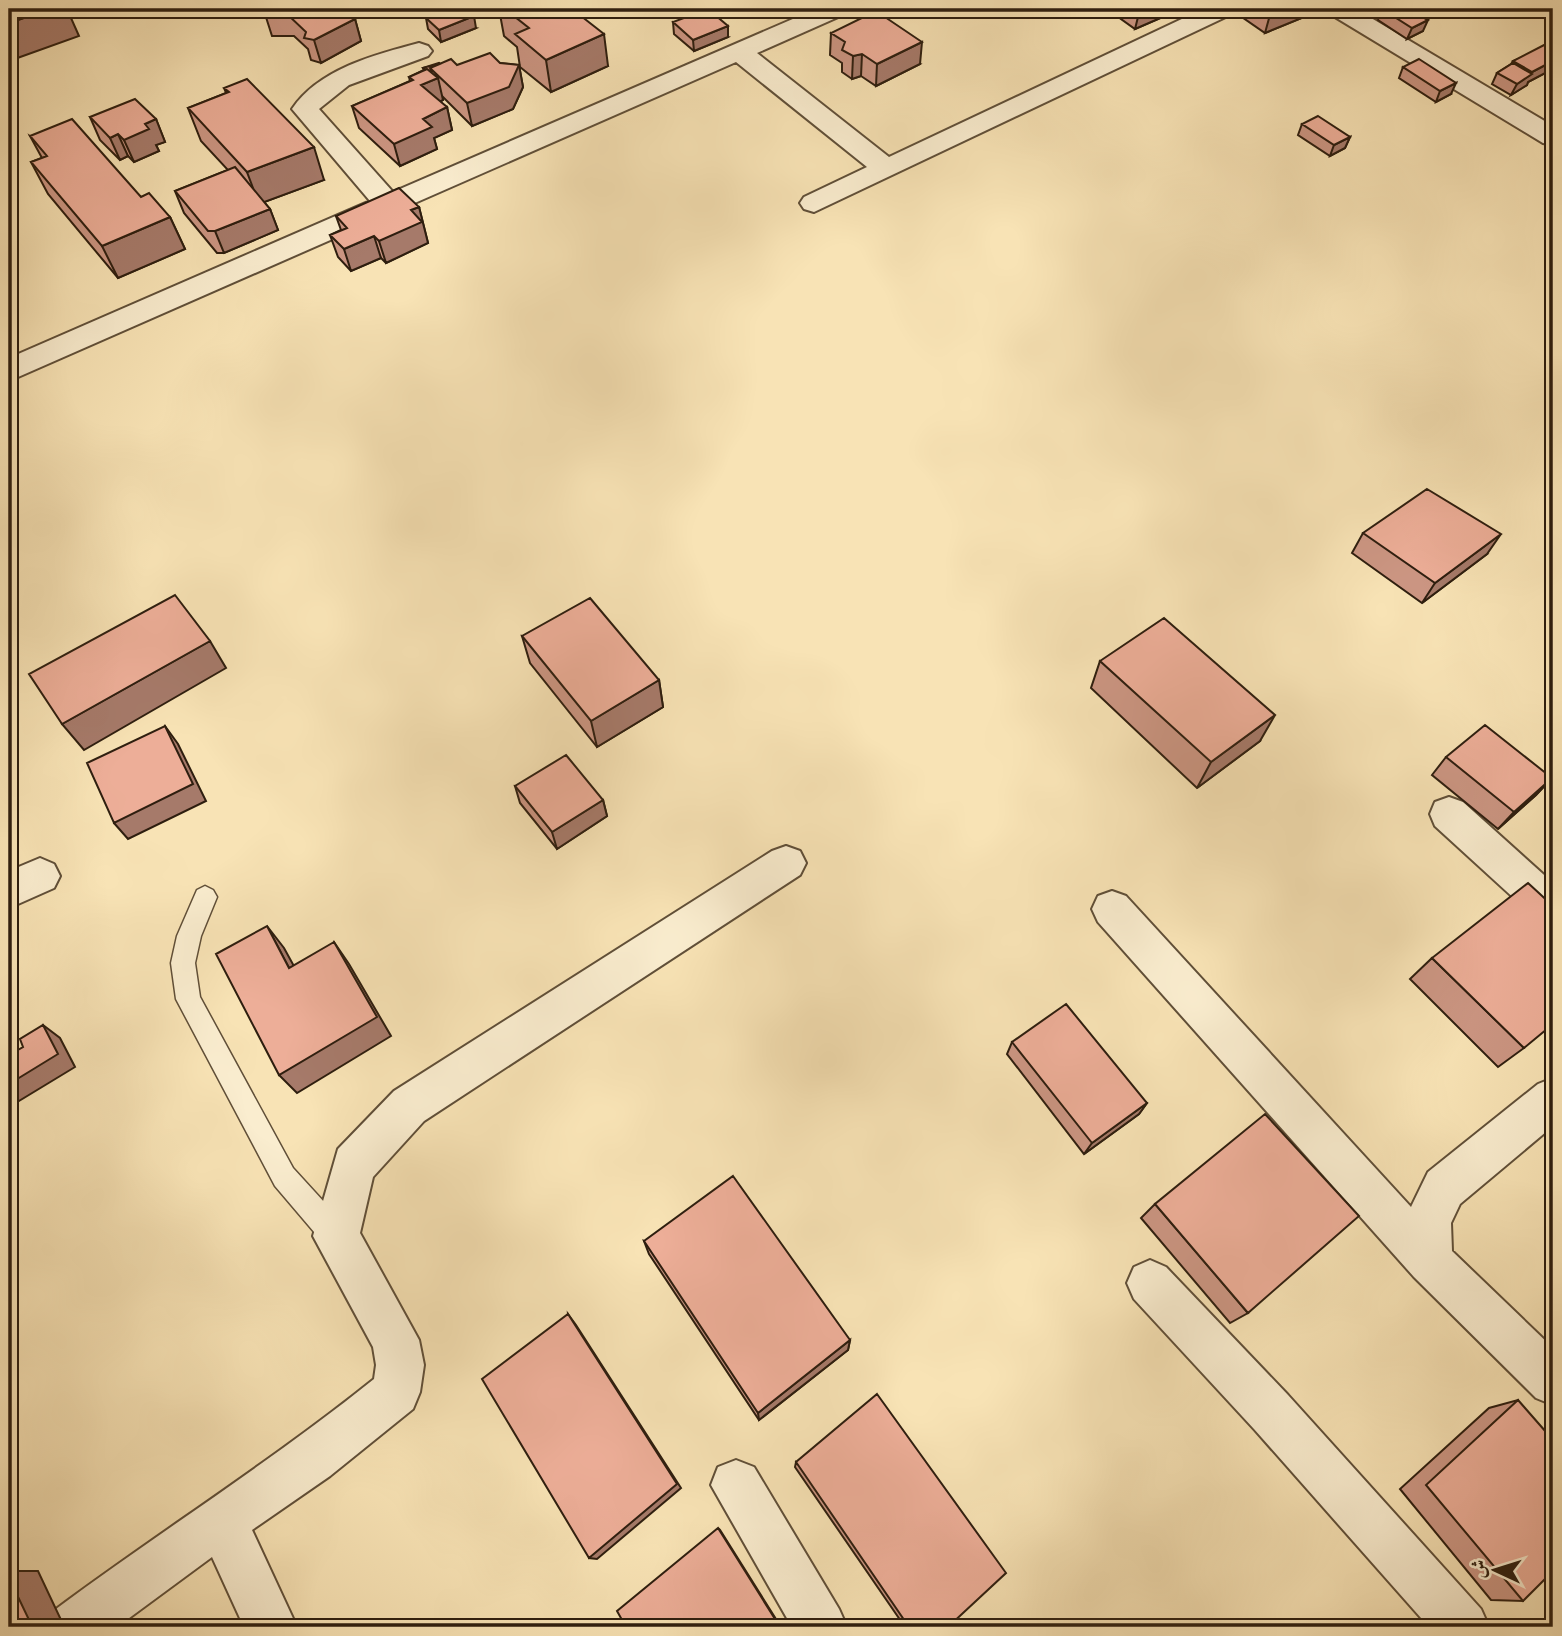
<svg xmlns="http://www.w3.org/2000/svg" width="1562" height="1636" font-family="'EB Garamond',Amiri,serif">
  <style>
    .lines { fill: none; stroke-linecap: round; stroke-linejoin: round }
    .lane-casing { stroke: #604f38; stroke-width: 3 }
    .street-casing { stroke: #604f38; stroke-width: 4 }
    .lane { fill: #faedcf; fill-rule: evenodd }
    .street { fill: #faedcf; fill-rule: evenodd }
    .wall { fill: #cc9683; stroke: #2e1e0f; stroke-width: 2 }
    .shaded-wall { fill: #a67a6a; stroke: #2e1e0f; stroke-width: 2 }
    .building { fill: #edae98; stroke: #2e1e0f; stroke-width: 2 }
  </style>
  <rect width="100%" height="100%" fill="#f8e3b5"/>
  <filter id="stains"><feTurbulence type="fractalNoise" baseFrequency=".00286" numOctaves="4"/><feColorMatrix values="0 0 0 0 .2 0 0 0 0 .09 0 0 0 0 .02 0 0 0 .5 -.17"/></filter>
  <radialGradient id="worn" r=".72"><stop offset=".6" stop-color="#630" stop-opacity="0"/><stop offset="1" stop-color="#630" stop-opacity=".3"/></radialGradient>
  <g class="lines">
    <defs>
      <path id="lane" d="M 205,886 L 213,890 L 217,897 L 201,936 L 195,963 L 200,997 L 293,1168 L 346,1226 L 349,1236 L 346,1246 L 336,1249 L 326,1246 L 275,1186 L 176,999 L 171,963 L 177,936 L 197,890 Z"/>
      <path id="street" d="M 816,9 L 848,9 L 845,14 L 757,53 L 889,157 L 1203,9 L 1235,9 L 1232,14 L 814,212 L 804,209 L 800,203 L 804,197 L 867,167 L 736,62 L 9,381 L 9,358 L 370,201 L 292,109 C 319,69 374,55 419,43 L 428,46 L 432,51 L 428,56 L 349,85 L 319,109 L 393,192 Z
        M 1327,9 L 1356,9 L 1553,126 L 1553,145 L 1543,143 L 1330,14 Z
        M 1449,797 L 1463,802 L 1553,883 L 1553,926 L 1539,921 L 1435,826 L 1430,814 L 1435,802 Z
        M 786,846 L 800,851 L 806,863 L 800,875 L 424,1121 L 373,1177 L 360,1233 L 419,1340 L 424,1365 L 420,1392 L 413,1409 L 330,1476 L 252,1530 L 297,1627 L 244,1627 L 212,1557 L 117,1627 L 48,1627 L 56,1609 C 161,1531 272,1461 374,1379 L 376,1365 L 373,1347 L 313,1236 L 338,1149 L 394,1091 L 772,851 Z
        M 40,858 L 54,864 L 60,876 L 54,888 L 9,908 L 9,871 Z
        M 1112,891 L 1126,896 L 1411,1207 L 1428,1172 L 1538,1084 L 1553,1078 L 1553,1126 L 1460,1204 L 1451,1223 L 1452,1251 L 1553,1348 L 1553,1405 L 1536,1398 L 1414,1277 L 1098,922 L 1092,909 L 1098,896 Z
        M 1150,1260 L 1166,1267 L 1288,1395 L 1481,1609 L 1489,1627 L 1429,1627 L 1254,1429 L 1134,1299 L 1127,1283 L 1134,1267 Z
        M 736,1460 L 754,1467 L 839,1609 L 847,1627 L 792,1627 L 711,1485 L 718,1467 Z"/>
    </defs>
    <use href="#lane" class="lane-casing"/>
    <use href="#street" class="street-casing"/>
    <use href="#lane" class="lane"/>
    <use href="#street" class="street"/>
  </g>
  <path class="wall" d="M 267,9 L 355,19 L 361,41 L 321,63 L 311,60 L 308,49 L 294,36 L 272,36 L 265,14 Z
    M 499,9 L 572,9 L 608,66 L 551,92 L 520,67 L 517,47 L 504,36 Z
    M 1107,9 L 1167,9 L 1165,16 L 1135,29 Z
    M 1241,9 L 1312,9 L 1309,15 L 1265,33 L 1239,15 Z
    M 1382,9 L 1423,9 L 1421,16 L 1423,31 L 1407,39 L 1378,20 Z
    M 426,18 L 476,28 L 441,42 L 428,29 Z
    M 673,22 L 728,37 L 694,51 L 674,34 Z
    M 831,33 L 920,64 L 876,86 L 861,76 L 852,79 L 842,72 L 842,63 L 830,55 Z
    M 1553,46 L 1553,69 L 1528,82 L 1527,85 L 1511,95 L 1492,84 L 1497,73 L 1511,64 L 1513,61 Z
    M 500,63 L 519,65 L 523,87 L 513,109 L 472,126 L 442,96 L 443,100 L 440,102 L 447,107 L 452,130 L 434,138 L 437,149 L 400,166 L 359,128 L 352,106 L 410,81 L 409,77 L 424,70 L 423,68 L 440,64 L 457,65 Z
    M 1403,67 L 1451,94 L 1436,102 L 1399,78 Z
    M 224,88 L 324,180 L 264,202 L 270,209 L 278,230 L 224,253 L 217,253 L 184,213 L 175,191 L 228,170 L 201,141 L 188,108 L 226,93 Z
    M 90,117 L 156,119 L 165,142 L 156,145 L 159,151 L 134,162 L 128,156 L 120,160 L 100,140 Z
    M 1302,124 L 1350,137 L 1345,148 L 1330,156 L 1298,135 Z
    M 30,136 L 170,217 L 185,249 L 118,278 L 48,194 L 31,162 L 42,158 Z
    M 419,207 L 428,243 L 386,263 L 381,258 L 351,271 L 338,257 L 330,235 L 341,230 L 336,216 Z
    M 1363,533 L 1487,554 L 1422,603 L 1352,553 Z
    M 1553,559 L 1553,571 L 1547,566 Z
    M 522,636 L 659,680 L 663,707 L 597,747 L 530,663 Z
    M 1100,661 L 1260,741 L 1197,788 L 1091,688 Z
    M 1446,757 L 1552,778 L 1536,795 L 1498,829 L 1432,775 Z
    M 515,786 L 603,800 L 607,816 L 557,849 L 520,803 Z
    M 1432,958 L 1524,1048 L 1498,1067 L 1410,979 Z
    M 1012,1042 L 1147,1103 L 1139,1114 L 1084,1154 L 1007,1054 Z
    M 1155,1204 L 1248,1313 L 1230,1323 L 1141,1218 Z
    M 644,1241 L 850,1340 L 848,1350 L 759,1420 L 649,1254 Z
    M 1518,1400 L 1523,1601 L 1491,1600 L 1400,1489 L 1489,1408 Z
    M 796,1462 L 948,1627 L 905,1627 L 795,1467 Z"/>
  <path class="shaded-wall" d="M 50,9 L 67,9 L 79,36 L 9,61 L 9,23 Z
    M 1140,9 L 1167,9 L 1165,16 L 1135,29 Z
    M 1277,9 L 1312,9 L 1309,15 L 1265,33 L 1271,11 Z
    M 1423,9 L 1419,20 L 1415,13 Z
    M 474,16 L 476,28 L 441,42 L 439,30 Z
    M 355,19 L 361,41 L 321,63 L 314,40 Z
    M 1428,20 L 1423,31 L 1407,39 L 1412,28 Z
    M 728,26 L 728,37 L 694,51 L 693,40 Z
    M 604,34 L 608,66 L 551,92 L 546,60 Z
    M 922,42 L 920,64 L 876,86 L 877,64 Z
    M 862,54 L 861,76 L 852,79 L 853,56 Z
    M 1553,61 L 1553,69 L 1528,82 L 1527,85 L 1511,95 L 1517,84 L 1530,75 L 1532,72 Z
    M 519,65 L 523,87 L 513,109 L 472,126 L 467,103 Z
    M 438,78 L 443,100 L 426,108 L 421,85 Z
    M 1456,83 L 1451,94 L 1436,102 L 1440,91 Z
    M 447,107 L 452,130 L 434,138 L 437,149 L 400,166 L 394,144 L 423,119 Z
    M 156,119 L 165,142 L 156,145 L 159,151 L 134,162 L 124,140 L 145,124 Z
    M 118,134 L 128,156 L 120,160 L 110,138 Z
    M 1350,137 L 1345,148 L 1330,156 L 1334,145 Z
    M 314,147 L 324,180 L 259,204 L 247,172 Z
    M 419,207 L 428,243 L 386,263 L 379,241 L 411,210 Z
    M 270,209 L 278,230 L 224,253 L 215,231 Z
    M 170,217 L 185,249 L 118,278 L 102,246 Z
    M 374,236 L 381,258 L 351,271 L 344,249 Z
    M 1501,534 L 1487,554 L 1422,603 L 1435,583 Z
    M 210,641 L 226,668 L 84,750 L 62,724 Z
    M 659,680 L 663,707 L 597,747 L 591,721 Z
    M 1275,715 L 1260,741 L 1197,788 L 1211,762 Z
    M 165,726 L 178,744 L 206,801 L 128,839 L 114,823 Z
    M 1552,778 L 1536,795 L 1498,829 L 1514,812 Z
    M 603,800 L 607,816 L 557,849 L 552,832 Z
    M 267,926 L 284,948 L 306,988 L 289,968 Z
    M 334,942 L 349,964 L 391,1036 L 297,1093 L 279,1075 Z
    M 43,1025 L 60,1038 L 75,1067 L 9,1107 L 9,1084 Z
    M 1147,1103 L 1139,1114 L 1084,1154 L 1092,1143 Z
    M 568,1314 L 576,1325 L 681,1488 L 597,1559 L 589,1558 Z
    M 850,1340 L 848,1350 L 759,1420 L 758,1413 Z
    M 718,1528 L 720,1530 L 781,1627 L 780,1627 Z
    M 9,1571 L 38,1571 L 62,1622 L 56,1627 L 27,1627 L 9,1578 Z"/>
  <path class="building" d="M 9,9 L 50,9 L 9,23 Z
    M 267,9 L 344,9 L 355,19 L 314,40 L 304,38 L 306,32 L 287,14 L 265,14 Z
    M 450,9 L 465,9 L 474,16 L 439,30 L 426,18 Z
    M 505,9 L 572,9 L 604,34 L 546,60 L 515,34 L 529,28 Z
    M 708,9 L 728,26 L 693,40 L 673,22 Z
    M 1382,9 L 1423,9 L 1415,13 L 1428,20 L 1412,28 Z
    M 876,11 L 922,42 L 877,64 L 862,54 L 853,56 L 842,50 L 845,42 L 831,33 Z
    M 1548,43 L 1553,46 L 1553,61 L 1532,72 L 1513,61 Z
    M 490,53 L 500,63 L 519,65 L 509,87 L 467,103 L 430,68 L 451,59 L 457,65 Z
    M 1419,59 L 1456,83 L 1440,91 L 1403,67 Z
    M 439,63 L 440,64 L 430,68 L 432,73 L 427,69 L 425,70 L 423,68 Z
    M 1513,63 L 1532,74 L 1517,84 L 1497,73 Z
    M 427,69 L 438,78 L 421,85 L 447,107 L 423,119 L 432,127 L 394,144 L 352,106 L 413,80 L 409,77 Z
    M 247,79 L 314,147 L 247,172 L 188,108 L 229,92 L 224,88 Z
    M 135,99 L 156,119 L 145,124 L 149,129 L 124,140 L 118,134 L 110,138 L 90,117 Z
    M 1318,116 L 1350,137 L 1334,145 L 1302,124 Z
    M 72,119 L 141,197 L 149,193 L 170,217 L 102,246 L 31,162 L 47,156 L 30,136 Z
    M 235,167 L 270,209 L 215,231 L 208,231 L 175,191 Z
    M 399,188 L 419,207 L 411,210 L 422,222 L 379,241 L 374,236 L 344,249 L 330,235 L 347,228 L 336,216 Z
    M 1427,489 L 1501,534 L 1435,583 L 1363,533 Z
    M 175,595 L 210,641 L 62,724 L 29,674 Z
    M 590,598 L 659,680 L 591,721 L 522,636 Z
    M 1164,618 L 1275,715 L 1211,762 L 1100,661 Z
    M 1485,725 L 1552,778 L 1514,812 L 1446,757 Z
    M 165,726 L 193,784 L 114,823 L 87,763 Z
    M 566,755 L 603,800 L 552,832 L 515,786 Z
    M 1528,883 L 1553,906 L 1553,1024 L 1524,1048 L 1432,958 Z
    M 267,926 L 289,968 L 334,942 L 377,1017 L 279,1075 L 216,954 Z
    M 1066,1004 L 1147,1103 L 1092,1143 L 1012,1042 Z
    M 43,1025 L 58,1054 L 9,1084 L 9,1055 L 23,1047 L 20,1039 Z
    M 1265,1114 L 1359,1216 L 1248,1313 L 1155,1204 Z
    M 733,1176 L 850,1340 L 758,1413 L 644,1241 Z
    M 568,1314 L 677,1484 L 589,1558 L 482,1379 Z
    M 877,1394 L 1006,1573 L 948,1627 L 909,1627 L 796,1462 Z
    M 1518,1400 L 1553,1440 L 1553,1571 L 1523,1601 L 1426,1485 Z
    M 718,1528 L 780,1627 L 626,1627 L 617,1611 Z
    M 9,1578 L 31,1624 L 27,1627 L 9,1627 Z"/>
  <rect width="1562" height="1636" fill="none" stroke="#f8e3b5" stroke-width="35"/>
  <rect x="10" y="10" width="1541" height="1615" fill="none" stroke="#2e1e0f" stroke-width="3.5"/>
  <rect x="18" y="18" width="1527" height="1601" fill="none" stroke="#2e1e0f" stroke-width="2"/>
  <g transform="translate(1495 1570) rotate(274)" stroke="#faedcf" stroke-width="5" paint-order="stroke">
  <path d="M0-5L12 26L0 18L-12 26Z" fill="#2e1e0f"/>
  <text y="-10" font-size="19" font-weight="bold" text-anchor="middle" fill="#2e1e0f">ش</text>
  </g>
  <rect width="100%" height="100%" filter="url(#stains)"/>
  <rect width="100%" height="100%" fill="url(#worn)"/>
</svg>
